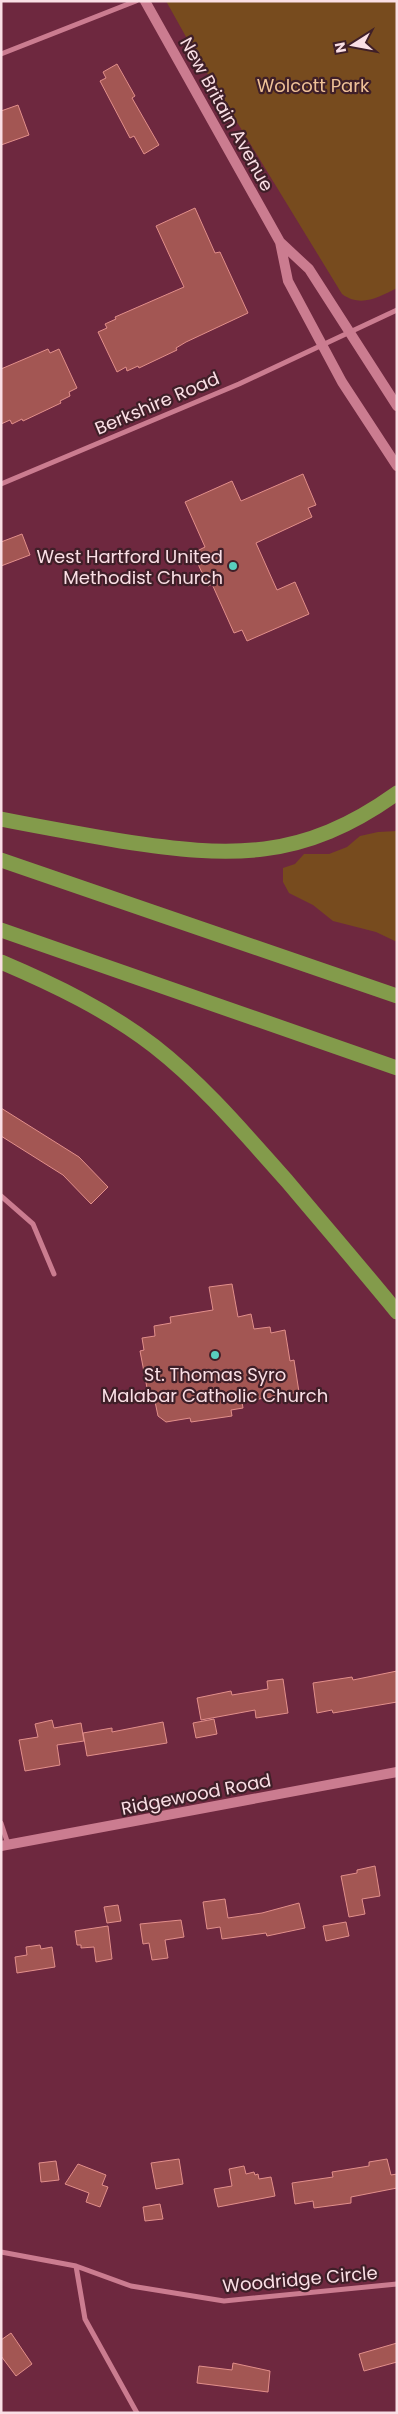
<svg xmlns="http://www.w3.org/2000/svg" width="398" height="2414" font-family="Poppins,sans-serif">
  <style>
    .green { fill: #774b1e }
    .building { fill: #a35653; stroke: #e28f8b }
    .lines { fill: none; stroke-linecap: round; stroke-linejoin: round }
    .minor { stroke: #cb7c90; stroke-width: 5 }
    .secondary { stroke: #cb7c90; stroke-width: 10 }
    .motorway { stroke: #839b4b; stroke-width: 15 }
    .poi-dot { fill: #59cebe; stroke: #3f1f28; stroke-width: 2 }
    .labels { text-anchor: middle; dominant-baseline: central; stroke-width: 4.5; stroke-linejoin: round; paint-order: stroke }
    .park-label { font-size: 18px; fill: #efc198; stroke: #3f1f28 }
    .street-label { font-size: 18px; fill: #fadfe5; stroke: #3f1f28 }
    .poi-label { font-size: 18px; fill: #fadfe5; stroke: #3f1f28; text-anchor: end }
  </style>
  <rect width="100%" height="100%" fill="#6e283f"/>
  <path class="green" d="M 166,1 L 397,1 L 397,288 C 379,297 361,308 342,294 L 199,60 Z
    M 397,831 L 397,942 L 376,932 L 333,921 L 313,905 L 289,893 L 283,882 L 283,868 L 295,864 L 304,854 L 329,854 L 347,847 L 360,836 L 378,832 Z"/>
  <path class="building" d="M 117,64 L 135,96 L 132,98 L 159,145 L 144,154 L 134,136 L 130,138 L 100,81 L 106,78 L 103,72 Z
    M 18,105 L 29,135 L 1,145 L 1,111 Z
    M 195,208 L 215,253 L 220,252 L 248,313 L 186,342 L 176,348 L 177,350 L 139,368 L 138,366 L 127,371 L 126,367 L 117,372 L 98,332 L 107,328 L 105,324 L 116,319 L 115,317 L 184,287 L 156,226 Z
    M 48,349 L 50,353 L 59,349 L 77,388 L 69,392 L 70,396 L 60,401 L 61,403 L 23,421 L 22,419 L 12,424 L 10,420 L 1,424 L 1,369 Z
    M 303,474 L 316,505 L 308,508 L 312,517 L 256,543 L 277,590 L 295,582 L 309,614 L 247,641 L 242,630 L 234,633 L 212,584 L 208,586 L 193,553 L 205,547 L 185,502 L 232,481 L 241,501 Z
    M 22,534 L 30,555 L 1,566 L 1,542 Z
    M 1,1108 L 79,1157 L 108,1187 L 91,1204 L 63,1175 L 1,1136 Z
    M 232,1284 L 238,1317 L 251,1314 L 254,1329 L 270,1327 L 271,1333 L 285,1330 L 290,1361 L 294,1360 L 299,1392 L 242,1402 L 243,1408 L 231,1410 L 232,1416 L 191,1422 L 190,1418 L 166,1422 L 158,1416 L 153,1392 L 148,1393 L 140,1351 L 144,1350 L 142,1338 L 155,1336 L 154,1326 L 171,1323 L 170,1317 L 213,1310 L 209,1287 Z
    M 397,1671 L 397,1702 L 333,1713 L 332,1710 L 317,1713 L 313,1683 L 352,1677 L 353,1680 Z
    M 283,1679 L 288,1713 L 256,1718 L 255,1710 L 201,1720 L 197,1698 L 231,1691 L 232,1695 L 268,1689 L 267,1681 Z
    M 214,1719 L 217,1734 L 196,1738 L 193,1723 Z
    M 52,1720 L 54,1728 L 81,1723 L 84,1741 L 57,1745 L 60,1765 L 25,1771 L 19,1740 L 38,1737 L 35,1724 Z
    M 163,1722 L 167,1743 L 87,1756 L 83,1733 L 112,1728 L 112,1732 Z
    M 375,1866 L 380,1896 L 362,1899 L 365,1914 L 349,1917 L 341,1876 L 357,1873 L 357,1870 Z
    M 225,1899 L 228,1918 L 262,1913 L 299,1903 L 305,1928 L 267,1936 L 266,1933 L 222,1939 L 220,1927 L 207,1929 L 203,1902 Z
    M 118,1905 L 121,1921 L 107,1923 L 104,1907 Z
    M 181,1920 L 184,1937 L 165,1940 L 168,1958 L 152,1960 L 149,1943 L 143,1944 L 140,1924 Z
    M 346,1922 L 349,1936 L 326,1941 L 323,1926 Z
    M 108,1926 L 112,1959 L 96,1962 L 94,1947 L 81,1948 L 81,1945 L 77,1945 L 75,1931 Z
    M 40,1945 L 41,1949 L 52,1947 L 55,1967 L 17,1973 L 15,1957 L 27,1955 L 26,1947 Z
    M 179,2159 L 183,2184 L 156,2189 L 151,2163 Z
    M 387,2159 L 391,2175 L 397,2174 L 397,2188 L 351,2197 L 351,2203 L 314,2208 L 313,2201 L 295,2204 L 292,2183 L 333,2177 L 332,2172 L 369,2166 L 369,2162 Z
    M 56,2161 L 59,2180 L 41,2182 L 39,2163 Z
    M 78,2164 L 106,2175 L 102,2185 L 108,2187 L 100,2207 L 86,2202 L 89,2193 L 65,2184 Z
    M 244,2166 L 246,2174 L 254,2172 L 255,2175 L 258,2174 L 259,2179 L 271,2177 L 275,2196 L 218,2207 L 214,2189 L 232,2186 L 229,2169 Z
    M 160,2204 L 163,2219 L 145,2221 L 143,2207 Z
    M 11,2333 L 32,2364 L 16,2376 L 1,2356 L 1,2340 Z
    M 397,2343 L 397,2362 L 364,2371 L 359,2354 Z
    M 233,2363 L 270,2371 L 268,2392 L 197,2383 L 199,2366 L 232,2370 Z"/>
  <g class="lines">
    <path class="minor" d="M 1,54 L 136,1
      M 1,484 L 239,384 L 397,310
      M 1,1196 L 33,1224 L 54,1274
      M 1,1823 L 8,1844
      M 1,2252 L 76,2266 L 131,2286 L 224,2301 L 397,2284
      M 76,2266 L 85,2319 L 137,2413"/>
    <path class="secondary" d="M 145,1 L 280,242 L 309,269 L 397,406
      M 280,242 L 288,281 L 342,382 L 397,466
      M 1,1846 L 397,1772"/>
    <path class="motorway" d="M 1,819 C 41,827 81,834 121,841 C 231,858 302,861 397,793
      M 1,860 L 397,996
      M 1,930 L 397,1068
      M 1,962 C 55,985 107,1010 154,1046 C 204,1085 245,1134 287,1181 C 324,1225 361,1268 397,1312"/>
  </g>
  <g class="poi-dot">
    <circle cx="233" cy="566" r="5"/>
    <circle cx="215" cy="1355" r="5"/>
  </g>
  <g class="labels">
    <g class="park-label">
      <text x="313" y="85">Wolcott Park</text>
    </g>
    <g class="street-label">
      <text transform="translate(227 114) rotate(61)">New Britain Avenue</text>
      <text transform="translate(157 403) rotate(-23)">Berkshire Road</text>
      <text transform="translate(196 1794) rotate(-11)">Ridgewood Road</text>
      <text transform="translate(300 2279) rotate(-5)">Woodridge Circle</text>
    </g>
    <g class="poi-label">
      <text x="223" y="556">West Hartford United<tspan x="223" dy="21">Methodist Church</tspan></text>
      <text x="215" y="1374" text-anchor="middle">St. Thomas Syro<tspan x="215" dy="21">Malabar Catholic Church</tspan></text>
    </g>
  </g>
  <rect width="398" height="2414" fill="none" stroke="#fadfe5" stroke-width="5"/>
  <g transform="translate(353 45) rotate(259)" stroke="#3f1f28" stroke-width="4" paint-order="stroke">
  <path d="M0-4L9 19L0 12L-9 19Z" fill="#fadfe5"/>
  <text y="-8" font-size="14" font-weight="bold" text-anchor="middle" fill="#fadfe5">N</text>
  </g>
</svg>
